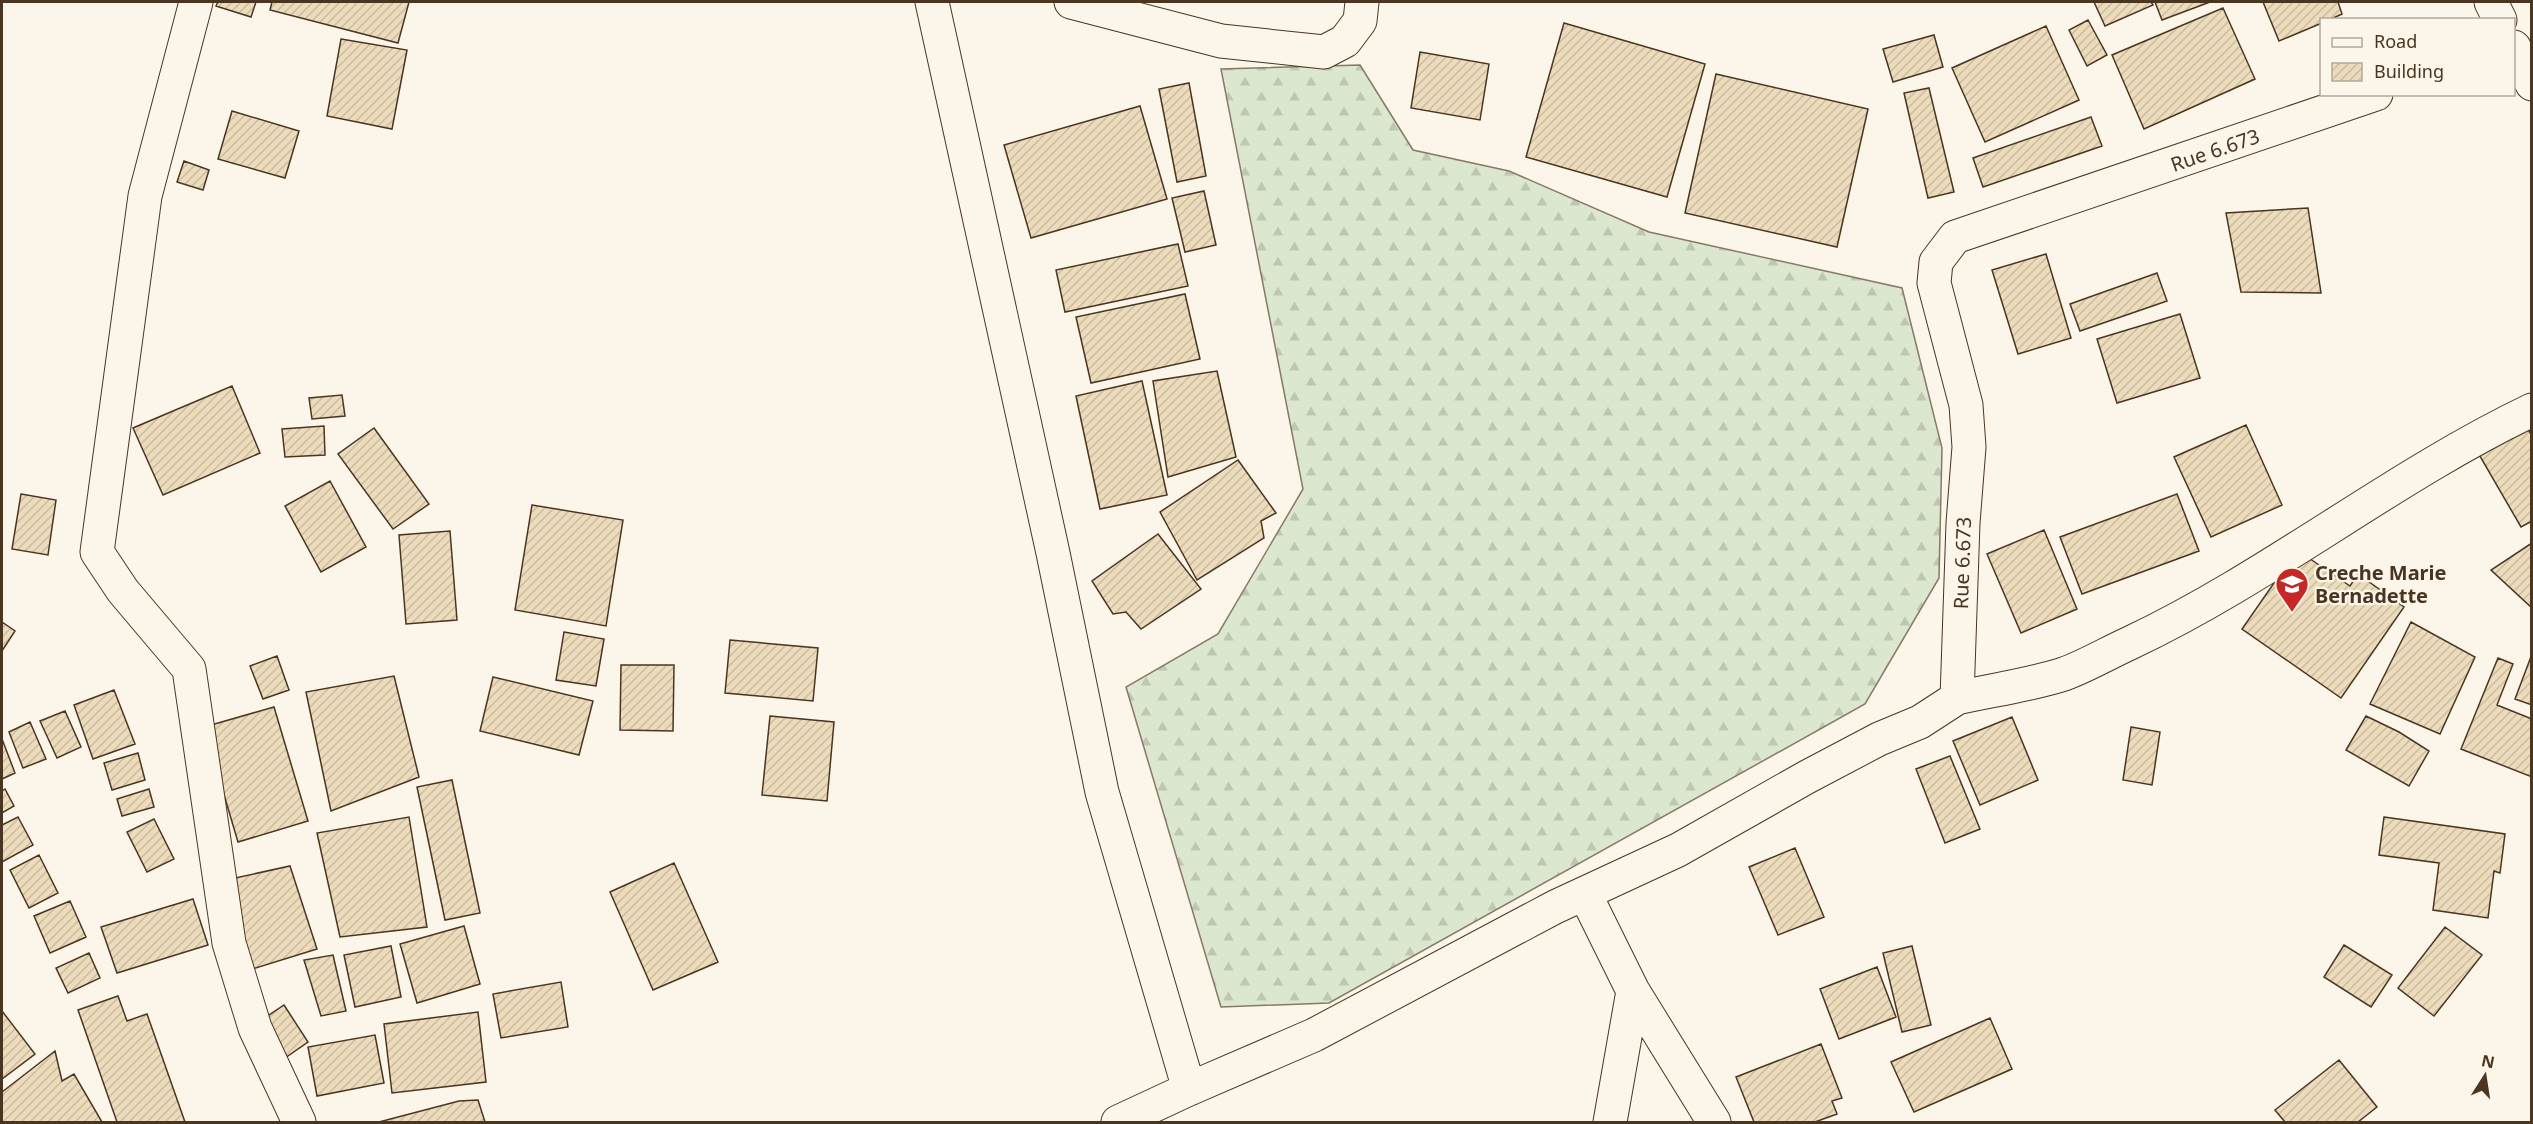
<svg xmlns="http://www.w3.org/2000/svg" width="2533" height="1124" font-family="'Noto Sans',sans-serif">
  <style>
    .forest { fill: url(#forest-firs); stroke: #887966; stroke-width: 1.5 }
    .building { fill: url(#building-hatch); stroke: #4a3520; stroke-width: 1.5 }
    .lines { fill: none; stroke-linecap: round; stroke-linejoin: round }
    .street-casing { stroke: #4a3520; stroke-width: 35 }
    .highway-casing { stroke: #4a3520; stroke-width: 35 }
    .street { stroke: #fbf6e9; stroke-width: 33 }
    .highway { stroke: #fbf6e9; stroke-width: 33 }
    .labels { text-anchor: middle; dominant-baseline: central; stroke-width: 4.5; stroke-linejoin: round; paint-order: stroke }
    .street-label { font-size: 20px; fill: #4a3520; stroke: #fbf6e9 }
    .poi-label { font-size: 20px; font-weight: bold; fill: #4a3520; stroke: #fbf6e9; text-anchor: start }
  </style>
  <defs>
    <pattern id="forest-firs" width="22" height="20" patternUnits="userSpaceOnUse" patternTransform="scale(1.5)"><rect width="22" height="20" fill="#dce7d0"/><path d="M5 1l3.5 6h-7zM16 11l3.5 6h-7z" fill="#bec7b2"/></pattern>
    <pattern id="building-hatch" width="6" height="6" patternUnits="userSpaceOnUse" patternTransform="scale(1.5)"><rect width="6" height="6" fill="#ecdcbc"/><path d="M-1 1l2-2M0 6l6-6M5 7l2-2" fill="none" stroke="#ccbda1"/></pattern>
  </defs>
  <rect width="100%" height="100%" fill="#fbf6e9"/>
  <path class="forest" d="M 1360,65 L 1413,150 L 1509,171 L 1649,232 L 1902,288 L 1942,448 L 1939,578 L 1865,704 L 1329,1003 L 1221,1007 L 1126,687 L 1218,634 L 1303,489 L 1221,69 Z"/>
  <path class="building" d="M 218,2 L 256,2 L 251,17 L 216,6 Z
    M 272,2 L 409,2 L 398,43 L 270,10 Z
    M 2094,2 L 2151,2 L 2153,5 L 2105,26 Z
    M 2155,2 L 2210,2 L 2162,20 Z
    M 2263,2 L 2338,2 L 2342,14 L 2329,20 L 2322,20 L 2322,23 L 2279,41 Z
    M 2223,8 L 2255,79 L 2144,129 L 2112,55 Z
    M 2088,20 L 2107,55 L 2087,66 L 2069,30 Z
    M 1564,23 L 1705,64 L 1667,197 L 1526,157 Z
    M 2046,26 L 2079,100 L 1985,142 L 1952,68 Z
    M 1934,35 L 1943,67 L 1893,82 L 1883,49 Z
    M 341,39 L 407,50 L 392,129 L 327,116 Z
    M 1420,52 L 1489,64 L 1480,120 L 1411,108 Z
    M 1716,74 L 1868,109 L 1837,247 L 1685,213 Z
    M 1189,83 L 1206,176 L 1177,182 L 1159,89 Z
    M 1929,88 L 1954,192 L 1928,198 L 1904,93 Z
    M 1140,106 L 1167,199 L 1031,238 L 1004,145 Z
    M 232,111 L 299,131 L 285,178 L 218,159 Z
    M 2091,117 L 2102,146 L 1983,187 L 1973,158 Z
    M 184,161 L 209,170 L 203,190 L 177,182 Z
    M 1204,191 L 1216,245 L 1185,252 L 1172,198 Z
    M 2308,208 L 2321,293 L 2241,292 L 2226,213 Z
    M 1178,244 L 1188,286 L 1065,312 L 1056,270 Z
    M 2046,254 L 2071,338 L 2018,354 L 1992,270 Z
    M 2157,273 L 2167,301 L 2080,331 L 2070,304 Z
    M 1185,294 L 1200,359 L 1091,383 L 1076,317 Z
    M 2180,314 L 2200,378 L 2117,403 L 2097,339 Z
    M 1217,371 L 1236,457 L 1168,477 L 1153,381 Z
    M 1142,381 L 1167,495 L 1100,509 L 1076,396 Z
    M 232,386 L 260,453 L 163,495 L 133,428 Z
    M 342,395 L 345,416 L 312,419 L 309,398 Z
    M 2514,405 L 2532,436 L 2532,521 L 2521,527 L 2466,432 Z
    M 2246,425 L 2282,505 L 2211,537 L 2174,457 Z
    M 324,426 L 325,455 L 285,457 L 282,429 Z
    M 374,428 L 429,504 L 393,529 L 338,454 Z
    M 1238,460 L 1276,513 L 1261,521 L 1264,538 L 1197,580 L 1160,512 Z
    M 330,481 L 366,547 L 321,572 L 285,506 Z
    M 21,494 L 56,500 L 48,555 L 12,549 Z
    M 2177,494 L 2199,551 L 2082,594 L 2060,537 Z
    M 532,505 L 623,520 L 606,626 L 515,610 Z
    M 2044,530 L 2077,609 L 2021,633 L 1987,554 Z
    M 450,531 L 457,620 L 406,624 L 399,535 Z
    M 1158,534 L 1201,589 L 1141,629 L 1126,612 L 1113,614 L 1092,581 Z
    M 2532,543 L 2532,608 L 2491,570 Z
    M 2297,550 L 2350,586 L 2358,574 L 2404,607 L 2341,698 L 2242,629 Z
    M 2,622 L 15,631 L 2,651 Z
    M 2411,622 L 2475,657 L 2440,734 L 2370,704 Z
    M 564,632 L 604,639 L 596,686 L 556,680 Z
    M 730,640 L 818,648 L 813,701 L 725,693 Z
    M 2532,654 L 2532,705 L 2515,699 Z
    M 277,656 L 289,690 L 263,699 L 250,666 Z
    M 2498,658 L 2513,664 L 2497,705 L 2532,719 L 2532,777 L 2461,749 Z
    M 621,665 L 674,665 L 673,731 L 620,730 Z
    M 394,676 L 419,777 L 331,811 L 306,692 Z
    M 493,677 L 593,701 L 579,755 L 480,731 Z
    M 114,690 L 135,744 L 93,759 L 74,705 Z
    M 274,707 L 308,821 L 238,842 L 204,727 Z
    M 65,711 L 81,747 L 57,758 L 40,721 Z
    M 770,716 L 834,722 L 827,801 L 762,795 Z
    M 2366,716 L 2399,732 L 2429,751 L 2409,786 L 2346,750 Z
    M 2012,717 L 2038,780 L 1980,805 L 1953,741 Z
    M 30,722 L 46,759 L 23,768 L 9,732 Z
    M 2131,727 L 2160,732 L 2152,785 L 2123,780 Z
    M 2,739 L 15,773 L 2,779 Z
    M 138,753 L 145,780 L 112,790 L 104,763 Z
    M 1950,756 L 1980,829 L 1945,843 L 1916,769 Z
    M 452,780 L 480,913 L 445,920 L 417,787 Z
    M 5,789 L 14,806 L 2,813 L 2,791 Z
    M 149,789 L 154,807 L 122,816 L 117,799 Z
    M 18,817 L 33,845 L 2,862 L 2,825 Z
    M 409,817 L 427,927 L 340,937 L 317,833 Z
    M 2384,817 L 2505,834 L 2500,873 L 2494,871 L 2488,918 L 2433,910 L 2439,863 L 2379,855 Z
    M 154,819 L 174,859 L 147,872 L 127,832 Z
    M 1795,848 L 1824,917 L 1778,935 L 1749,867 Z
    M 39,855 L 58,893 L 29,908 L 10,870 Z
    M 674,863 L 718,962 L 653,990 L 610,892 Z
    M 290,866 L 317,949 L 249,970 L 226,880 Z
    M 193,899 L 208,945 L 117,973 L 101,927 Z
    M 70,901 L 86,937 L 50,953 L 34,916 Z
    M 464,926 L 480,984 L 417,1003 L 400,944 Z
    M 2445,927 L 2482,955 L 2434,1016 L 2398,988 Z
    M 2344,945 L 2392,975 L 2371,1007 L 2324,977 Z
    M 391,946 L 401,997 L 355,1007 L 344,955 Z
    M 1912,946 L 1931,1025 L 1902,1032 L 1883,953 Z
    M 89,953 L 100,978 L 68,993 L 56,968 Z
    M 333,955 L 346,1011 L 321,1016 L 304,960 Z
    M 1877,967 L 1896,1017 L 1839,1039 L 1820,989 Z
    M 561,982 L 568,1027 L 501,1038 L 493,994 Z
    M 118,996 L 127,1021 L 147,1014 L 185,1122 L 117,1122 L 78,1010 Z
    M 284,1005 L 308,1042 L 285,1058 L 260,1021 Z
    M 2,1011 L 35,1054 L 2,1079 Z
    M 478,1012 L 486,1082 L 392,1093 L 384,1024 Z
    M 1990,1018 L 2012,1069 L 1914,1112 L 1891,1062 Z
    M 375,1035 L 384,1083 L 317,1096 L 308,1047 Z
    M 1821,1044 L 1842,1098 L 1832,1101 L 1837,1114 L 1815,1122 L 1754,1122 L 1736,1077 Z
    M 55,1051 L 62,1081 L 74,1074 L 102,1122 L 2,1122 L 2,1092 Z
    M 2339,1060 L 2377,1107 L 2358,1122 L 2285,1122 L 2275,1110 Z
    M 478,1100 L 485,1122 L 379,1122 L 459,1101 Z"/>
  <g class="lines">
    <defs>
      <path id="street" d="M 196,2 L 145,196 L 97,552 L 123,591 L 189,669 L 229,943 L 255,1028 L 299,1122
        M 932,2 L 1053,553 L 1102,792 L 1189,1089
        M 1071,2 L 1221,41 L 1324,52 L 1345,41 L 1360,21 L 1362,2
        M 2376,94 L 1955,237 L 1936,262 L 1934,283 L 1966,405 L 1969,447 L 1963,523 L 1957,698 C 1992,690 2030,685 2064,674 C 2086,666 2108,653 2130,643 C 2270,577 2392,477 2532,410
        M 1585,894 L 1633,991 L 1714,1122
        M 1118,1122 L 1189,1089 L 1314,1035 L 1555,907 L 1678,850 L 1807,777 L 1879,739 L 1920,722 L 1957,698
        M 1610,1122 L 1633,991"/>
      <path id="highway" d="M 2491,2 L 2500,20
        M 2514,47 L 2532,84"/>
    </defs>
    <use href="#street" class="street-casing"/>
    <use href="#highway" class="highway-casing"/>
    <use href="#street" class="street"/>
    <use href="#highway" class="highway"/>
  </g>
  <defs>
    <symbol id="school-pin" viewBox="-11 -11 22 30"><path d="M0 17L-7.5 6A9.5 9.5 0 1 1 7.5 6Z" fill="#c62828" stroke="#fbf6e9"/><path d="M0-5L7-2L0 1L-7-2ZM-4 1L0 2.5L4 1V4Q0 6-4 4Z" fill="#fff"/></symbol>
  </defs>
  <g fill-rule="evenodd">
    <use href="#school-pin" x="2273" y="565" width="38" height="52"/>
  </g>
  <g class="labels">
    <g class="street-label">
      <text transform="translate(2215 150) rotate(-19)">Rue 6.673</text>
      <text transform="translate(1962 563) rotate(-88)">Rue 6.673</text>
    </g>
    <g class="poi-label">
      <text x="2315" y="572">Creche Marie<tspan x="2315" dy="23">Bernadette</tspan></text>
    </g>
  </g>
  <rect width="2533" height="1124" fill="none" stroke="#4a3520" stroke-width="6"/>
  <rect x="2320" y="18" width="195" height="78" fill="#fbf6e9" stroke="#b4a999" stroke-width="1.5"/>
  <rect x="2332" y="38" width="30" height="9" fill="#fbf6e9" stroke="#b4a999" stroke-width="1.5"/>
  <text x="2374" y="48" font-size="18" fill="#4a3520">Road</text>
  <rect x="2332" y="63" width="30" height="18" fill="url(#building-hatch)" stroke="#b4a999" stroke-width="1.5"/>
  <text x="2374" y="78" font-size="18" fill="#4a3520">Building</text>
  <g transform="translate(2485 1076) rotate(12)" stroke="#fbf6e9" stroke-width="4.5" paint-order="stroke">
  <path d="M0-4.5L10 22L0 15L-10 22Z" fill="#4a3520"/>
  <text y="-9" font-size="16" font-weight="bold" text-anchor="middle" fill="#4a3520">N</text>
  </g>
</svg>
